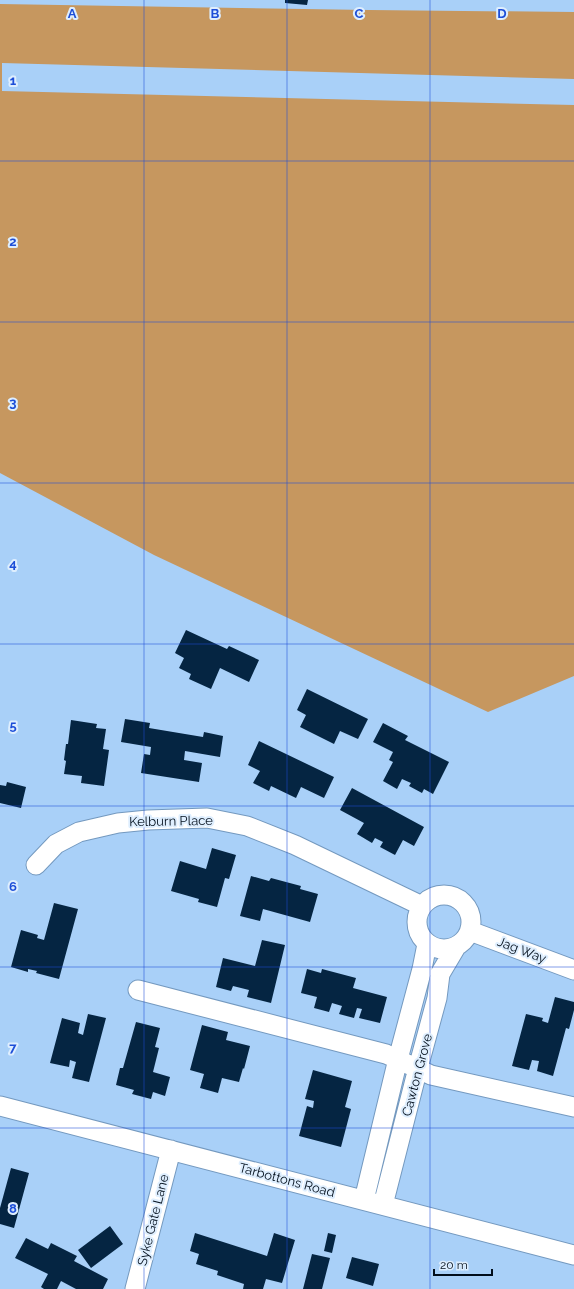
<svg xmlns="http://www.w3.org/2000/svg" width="574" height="1289" font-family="Raleway,sans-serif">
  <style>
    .green { fill: #c6975f }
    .building { fill: #052542 }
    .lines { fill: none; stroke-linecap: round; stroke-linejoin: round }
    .minor-casing { stroke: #7499bf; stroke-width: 21 }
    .minor { stroke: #fff; stroke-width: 19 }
    .grid { fill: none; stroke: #1d4ed8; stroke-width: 1; stroke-opacity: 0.55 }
    .labels { text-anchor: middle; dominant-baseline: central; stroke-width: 4; stroke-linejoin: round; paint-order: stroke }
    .street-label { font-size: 13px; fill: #020e1b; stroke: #deeefe }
    .grid-label { font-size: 13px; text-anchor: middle; font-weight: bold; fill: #1d4ed8; stroke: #deeefe; stroke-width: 4; stroke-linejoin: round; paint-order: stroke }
  </style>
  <rect width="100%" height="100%" fill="#a9d0f8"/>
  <path class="green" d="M 0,4 L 369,10 L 574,12 L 574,79 L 2,63 L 2,91 L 574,105 L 574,676 L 488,712 L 154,555 L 0,473 Z"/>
  <path class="building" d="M 285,0 L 308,0 L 307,5 L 285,3 Z
    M 186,630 L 227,649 L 229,646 L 259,660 L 249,682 L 220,668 L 211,689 L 189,679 L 191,674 L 179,668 L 184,658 L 175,653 Z
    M 307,689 L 368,719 L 358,739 L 340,731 L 334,744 L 300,727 L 306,715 L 297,710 Z
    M 125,719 L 150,723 L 149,728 L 203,737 L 204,732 L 223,736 L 220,757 L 185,751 L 184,760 L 202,763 L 199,782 L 141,773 L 144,754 L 150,755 L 151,747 L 121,742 Z
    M 71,720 L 97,724 L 96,728 L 106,729 L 103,749 L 109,750 L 104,786 L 81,783 L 82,776 L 64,774 L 66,761 L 64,760 L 66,744 L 68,744 Z
    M 383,723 L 408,736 L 405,740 L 449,762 L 433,794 L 424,789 L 422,793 L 409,786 L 411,783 L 402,779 L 397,789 L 383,781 L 393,762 L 389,760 L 393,752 L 373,742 Z
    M 259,741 L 334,777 L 324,798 L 301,787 L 296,798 L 271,786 L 269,791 L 253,783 L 260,771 L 248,765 Z
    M 7,782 L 26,787 L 21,808 L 0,803 L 0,785 L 6,786 Z
    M 352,788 L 424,827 L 414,846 L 403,840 L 395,855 L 380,847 L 383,842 L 375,838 L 372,843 L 357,834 L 364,823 L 340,810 Z
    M 212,848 L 236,855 L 229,879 L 225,878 L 217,907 L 198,902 L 199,899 L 171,891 L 180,861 L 206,869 Z
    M 251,876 L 269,881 L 271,878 L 301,886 L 300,889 L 318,894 L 310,922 L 263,909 L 260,921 L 240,916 Z
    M 54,903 L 78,909 L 59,979 L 36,973 L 37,971 L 28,969 L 28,972 L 11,967 L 21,930 L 38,935 L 37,938 L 44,940 Z
    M 262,940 L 285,945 L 271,1003 L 247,997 L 249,990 L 233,986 L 231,991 L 216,987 L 223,958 L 255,966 Z
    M 307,969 L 321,973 L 322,969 L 356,978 L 353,988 L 387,997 L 380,1023 L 359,1018 L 362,1009 L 357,1008 L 354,1018 L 339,1014 L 342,1006 L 332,1003 L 329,1012 L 314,1008 L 317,997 L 301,993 Z
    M 555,997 L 574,1002 L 574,1010 L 569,1029 L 566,1028 L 553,1076 L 537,1071 L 539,1061 L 532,1060 L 529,1070 L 512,1066 L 526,1014 L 543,1018 L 542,1021 L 548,1023 Z
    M 88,1014 L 106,1018 L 89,1082 L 72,1078 L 76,1062 L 70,1060 L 69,1067 L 50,1063 L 62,1018 L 80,1023 L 78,1033 L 83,1035 Z
    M 136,1022 L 160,1028 L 155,1047 L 159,1048 L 153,1072 L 170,1077 L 165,1096 L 153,1092 L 151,1099 L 132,1094 L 134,1090 L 116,1085 L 120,1068 L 123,1068 Z
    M 202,1025 L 228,1032 L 226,1040 L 250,1046 L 244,1069 L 243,1068 L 239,1082 L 222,1078 L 218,1093 L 200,1088 L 204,1074 L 190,1070 Z
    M 313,1070 L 352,1081 L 345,1107 L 351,1109 L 341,1147 L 299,1136 L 307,1106 L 313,1108 L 314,1101 L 305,1099 Z
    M 11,1168 L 29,1173 L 14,1228 L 0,1224 L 0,1208 Z
    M 110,1226 L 123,1244 L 91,1268 L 78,1250 Z
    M 195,1233 L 267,1256 L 274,1233 L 295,1240 L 282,1283 L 266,1279 L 263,1289 L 243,1289 L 244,1284 L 217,1275 L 218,1271 L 196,1264 L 199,1254 L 190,1251 Z
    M 328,1233 L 336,1235 L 332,1253 L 324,1251 Z
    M 26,1238 L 48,1249 L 51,1243 L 77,1256 L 74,1261 L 108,1279 L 103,1289 L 76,1289 L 61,1281 L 57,1289 L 44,1289 L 41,1287 L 48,1274 L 15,1258 Z
    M 312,1254 L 330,1258 L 322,1289 L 303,1289 Z
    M 352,1257 L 379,1264 L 373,1286 L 346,1278 Z"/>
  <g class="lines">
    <defs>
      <path id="minor" d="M 36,865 L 56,844 L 79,832 L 118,823 L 148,820 L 207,818 L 247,826 L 295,845 L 422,906
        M417 922a27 27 0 1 1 54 0a27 27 0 1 1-54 0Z
        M 470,931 L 574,970
        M 138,990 L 386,1054 L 431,1075 L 574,1107
        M 0,1106 L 574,1255
        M 364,1200 L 398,1059 L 422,969 L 427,944
        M 383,1205 L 418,1068 L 437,998 L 440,974 L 456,947
        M 135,1289 L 171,1150"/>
    </defs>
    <use href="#minor" class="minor-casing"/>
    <use href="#minor" class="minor"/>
  </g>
  <path class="grid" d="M 144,0 L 144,1289M 287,0 L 287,1289M 430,0 L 430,1289M 0,161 L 574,161M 0,322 L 574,322M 0,483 L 574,483M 0,644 L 574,644M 0,806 L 574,806M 0,967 L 574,967M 0,1128 L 574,1128"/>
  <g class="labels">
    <g class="street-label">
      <text transform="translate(171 821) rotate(-1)">Kelburn Place</text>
      <text transform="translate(522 950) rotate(21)">Jag Way</text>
      <text transform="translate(417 1075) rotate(-75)">Cawton Grove</text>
      <text transform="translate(287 1180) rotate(15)">Tarbottons Road</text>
      <text transform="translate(153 1220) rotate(-76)">Syke Gate Lane</text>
    </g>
  </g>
  <g class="grid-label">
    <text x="72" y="18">A</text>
    <text x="215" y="18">B</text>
    <text x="359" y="18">C</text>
    <text x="502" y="18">D</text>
    <text x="13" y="85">1</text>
    <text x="13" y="246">2</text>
    <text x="13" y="407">3</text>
    <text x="13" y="568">4</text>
    <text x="13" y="730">5</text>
    <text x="13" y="891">6</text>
    <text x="13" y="1052">7</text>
    <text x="13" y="1213">8</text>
  </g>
  <path d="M434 1269v6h58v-6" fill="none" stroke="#020e1b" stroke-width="2"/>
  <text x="440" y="1269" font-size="12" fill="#020e1b" stroke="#deeefe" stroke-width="3" paint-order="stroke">20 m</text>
</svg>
